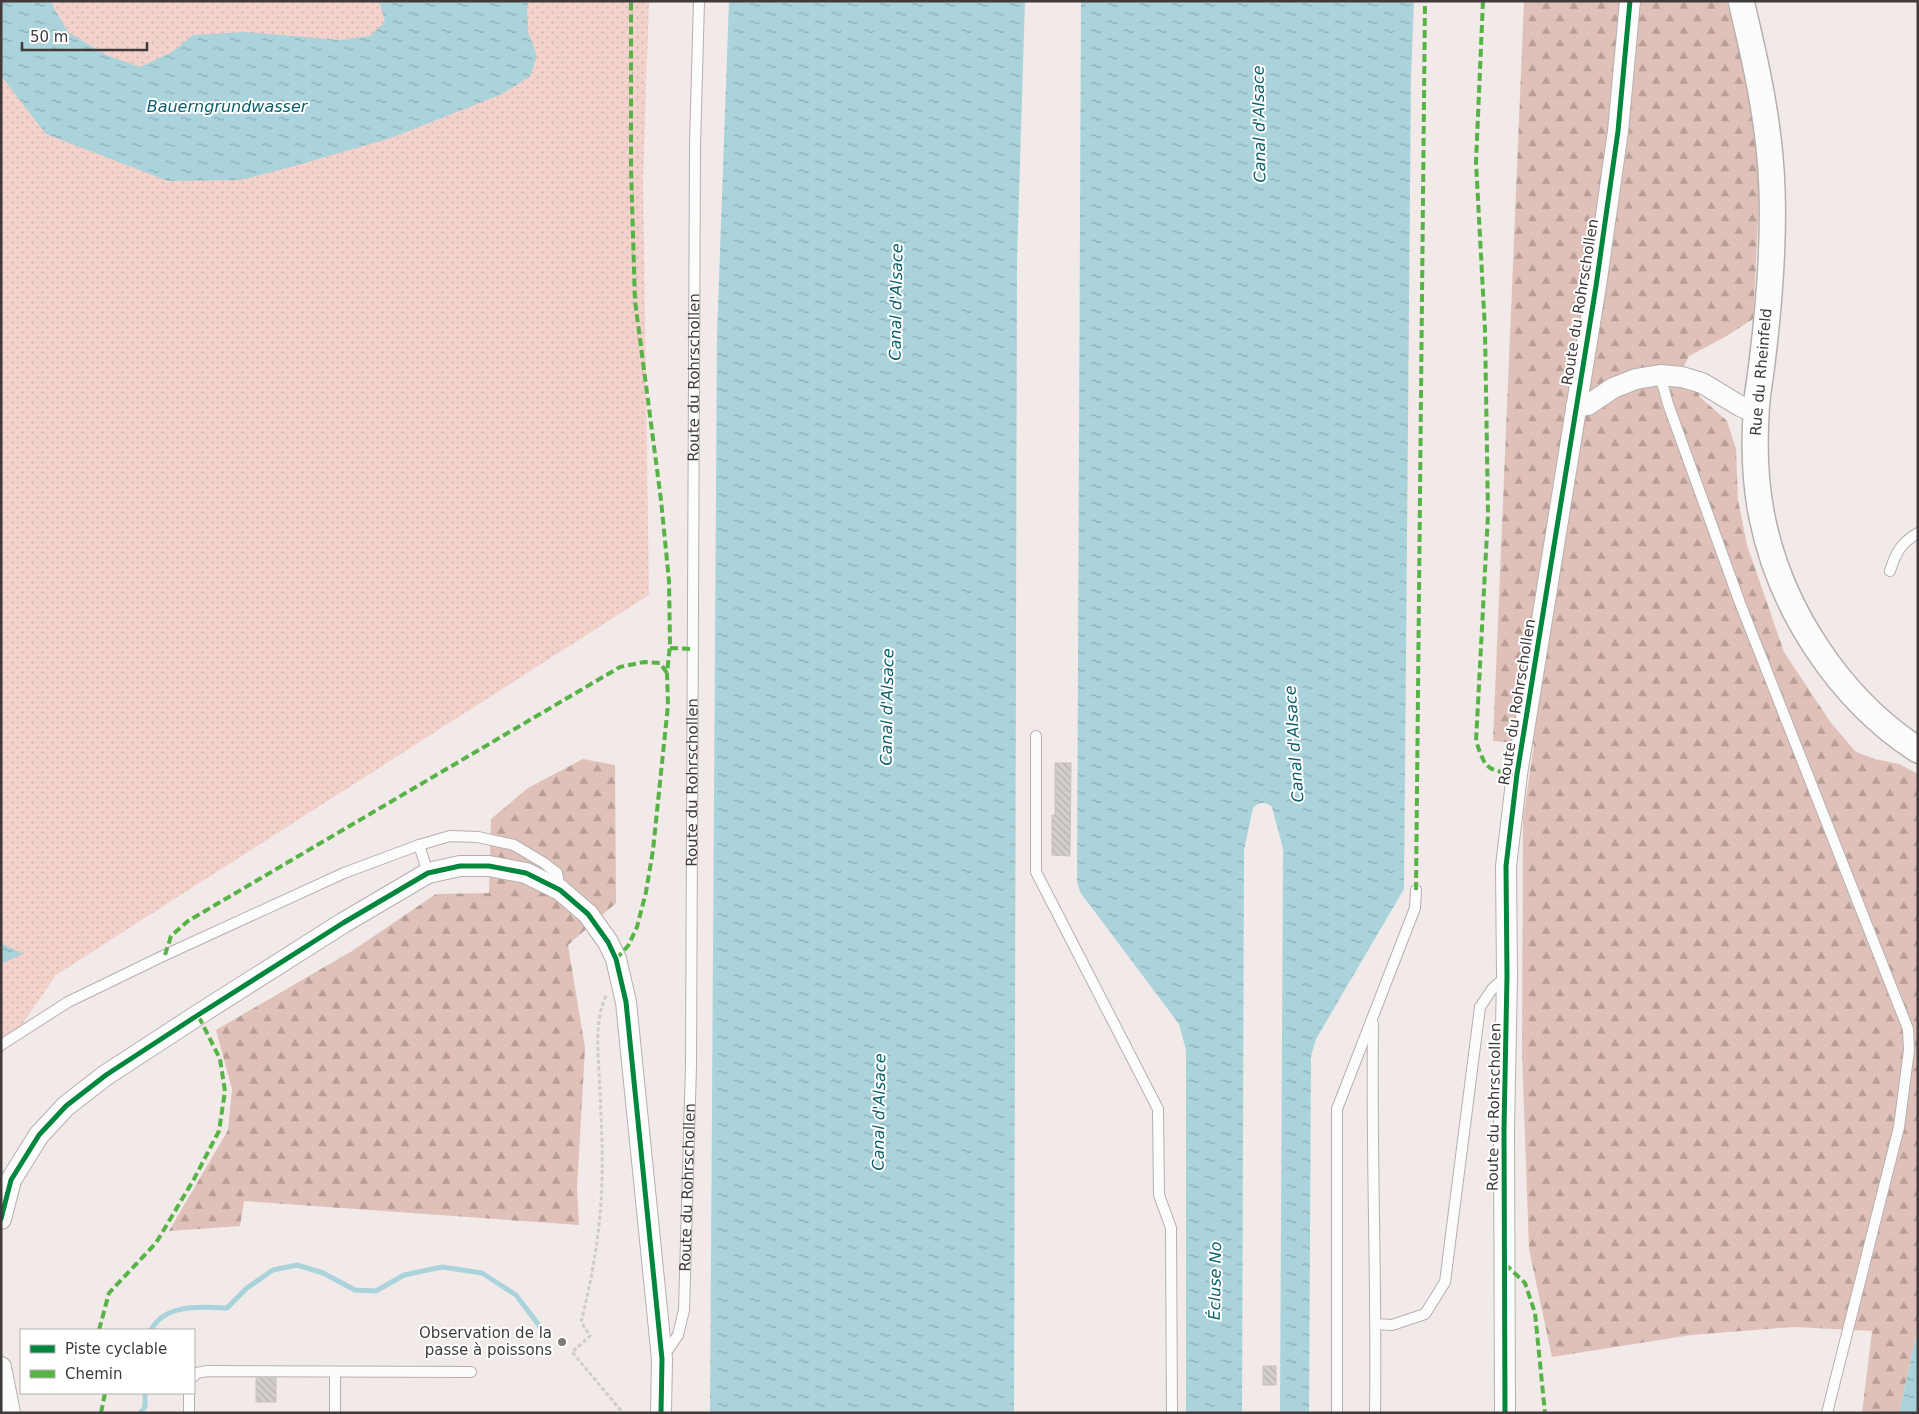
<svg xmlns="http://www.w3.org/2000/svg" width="1919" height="1414" font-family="'DejaVu Sans',sans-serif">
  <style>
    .forest { fill: url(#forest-firs) }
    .park { fill: url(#park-dots) }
    .water { fill: url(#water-ripples) }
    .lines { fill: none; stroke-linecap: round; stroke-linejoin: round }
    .stream { stroke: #abd3db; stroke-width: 5 }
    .building { fill: url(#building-back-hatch); stroke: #c7c1bf }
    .service-casing { stroke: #b5b0ae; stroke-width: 12 }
    .minor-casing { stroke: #b5b0ae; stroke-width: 22 }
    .tertiary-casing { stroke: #b5b0ae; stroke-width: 28 }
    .path { stroke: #cfcccc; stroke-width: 3; stroke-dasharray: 4 2.5; stroke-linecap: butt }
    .service { stroke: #fdfcfc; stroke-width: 10 }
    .minor { stroke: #fdfcfc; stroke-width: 20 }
    .tertiary { stroke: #fdfcfc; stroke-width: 25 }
    .quiet { stroke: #57b346; stroke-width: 4; stroke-dasharray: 8 4; stroke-linecap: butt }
    .cycleway-casing { stroke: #fff; stroke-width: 8 }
    .cycleway { stroke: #00873e; stroke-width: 5 }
    .poi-dot { fill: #7e7877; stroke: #fff; stroke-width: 2 }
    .labels { text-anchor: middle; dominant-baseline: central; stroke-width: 4; stroke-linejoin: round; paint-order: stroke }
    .street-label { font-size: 15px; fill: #403b3a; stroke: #fff }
    .poi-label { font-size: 15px; fill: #403b3a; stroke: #fff; text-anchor: end }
    .water-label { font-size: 16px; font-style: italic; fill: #0b606c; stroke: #fff }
  </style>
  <defs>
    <pattern id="forest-firs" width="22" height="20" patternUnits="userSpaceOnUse" patternTransform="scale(1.25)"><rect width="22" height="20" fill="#e0c1b9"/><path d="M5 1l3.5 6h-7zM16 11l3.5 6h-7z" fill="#b79e97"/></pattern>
    <pattern id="park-dots" width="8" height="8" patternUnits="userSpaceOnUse" patternTransform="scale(1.25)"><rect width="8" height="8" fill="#f3d2cb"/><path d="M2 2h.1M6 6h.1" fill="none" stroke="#d1b5af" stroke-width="1.8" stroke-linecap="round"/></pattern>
    <pattern id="water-ripples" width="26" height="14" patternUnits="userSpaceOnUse" patternTransform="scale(1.25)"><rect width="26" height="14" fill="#abd3db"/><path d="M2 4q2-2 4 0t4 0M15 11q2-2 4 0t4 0" fill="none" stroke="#8dacb3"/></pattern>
    <pattern id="building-back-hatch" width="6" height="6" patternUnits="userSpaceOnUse" patternTransform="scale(1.25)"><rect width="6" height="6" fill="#d3cdcc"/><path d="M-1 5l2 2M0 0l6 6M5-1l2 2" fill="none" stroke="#b6b1b0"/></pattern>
  </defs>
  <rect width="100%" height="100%" fill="#f1eae8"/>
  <path class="forest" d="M 1524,1 L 1726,1 L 1741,50 L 1755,118 L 1759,200 L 1753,319 L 1725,337 L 1689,356 L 1684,366 L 1700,397 L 1727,421 L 1736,449 L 1738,500 L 1747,545 L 1784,652 L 1831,723 L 1856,752 L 1875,759 L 1899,764 L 1918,774 L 1918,1327 L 1899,1413 L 1862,1413 L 1872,1331 L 1794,1327 L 1691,1335 L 1552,1357 L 1529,1249 L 1522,1054 L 1523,818 L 1534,744 L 1493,741 Z
    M 583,759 L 615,765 L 616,903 L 568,945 L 585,1048 L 577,1188 L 579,1225 L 244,1201 L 240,1226 L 169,1231 L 228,1130 L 232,1089 L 216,1030 L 352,951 L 436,894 L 489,893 L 491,819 L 528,788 Z"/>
  <path class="park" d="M 1,1 L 649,1 L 643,180 L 649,595 L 56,975 L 1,1055 Z"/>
  <path class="water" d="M 1,1 L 50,1 L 68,32 L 106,55 L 140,67 L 172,52 L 193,35 L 244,32 L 340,40 L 370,36 L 385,22 L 380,4 L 374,1 L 529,1 L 527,7 L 528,32 L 537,56 L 530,76 L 502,94 L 391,138 L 287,168 L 240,180 L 168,181 L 46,134 L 1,76 Z
    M 729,1 L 1025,1 L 1017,259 L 1014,1413 L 710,1413 L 717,335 Z
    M 1081,1 L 1414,1 L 1411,77 L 1404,889 L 1316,1039 L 1311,1056 L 1309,1413 L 1280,1413 L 1283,849 L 1272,807 C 1266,801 1258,802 1253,808 L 1244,850 L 1242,1413 L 1186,1413 L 1186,1050 L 1179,1024 L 1080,892 L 1077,881 Z
    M 1,943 L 23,954 L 1,964 Z
    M 1918,1327 L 1918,1413 L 1899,1413 Z"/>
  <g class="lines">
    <path class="stream" d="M 151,1330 C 165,1303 201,1307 227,1308 L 247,1288 L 273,1270 L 297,1265 L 323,1273 L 355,1290 L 376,1291 L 404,1275 L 442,1267 L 482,1273 L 516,1295 L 544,1332
      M 140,1413 L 145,1407 L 145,1393"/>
  </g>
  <path class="building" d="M 1055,763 L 1071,763 L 1070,856 L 1052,855 L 1052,815 L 1055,815 Z
    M 1263,1366 L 1276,1366 L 1276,1385 L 1263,1385 Z
    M 256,1378 L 276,1378 L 276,1402 L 256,1402 Z"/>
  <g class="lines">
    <defs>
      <g id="service">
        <path d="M 1660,375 L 1668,404 L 1740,603 L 1908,1029 L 1909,1050 L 1899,1127 L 1827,1413"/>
        <path d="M 1890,571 C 1896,552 1901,543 1918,533"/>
        <path d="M 1036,736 L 1036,872 L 1158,1109 L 1159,1195 L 1171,1228 L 1172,1413"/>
        <path d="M 419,845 L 428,873"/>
        <path d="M 1373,1024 C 1371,1153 1377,1283 1375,1413"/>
        <path d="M 1,1045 L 68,1002 L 165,955 L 344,873 L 419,845 L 450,836 L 478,837 L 514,845 L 544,863 L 557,873 L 560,889"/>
        <path d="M 1376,1324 L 1392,1325 L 1425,1314 L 1445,1282 L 1480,1007 L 1493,988 L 1507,976"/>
        <path id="s1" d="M 663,1357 L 678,1335 L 684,1310 L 691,1066 L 695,145 L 699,1"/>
        <path d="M 335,1372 L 335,1413"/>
        <path d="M 194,1376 L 196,1373 L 208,1371 L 471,1372"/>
        <path d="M 189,1393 L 189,1413"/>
        <path d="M 1337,1413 L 1337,1109 L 1415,908 L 1416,890"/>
      </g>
      <path id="minor" d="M 1576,406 L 1588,405 L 1613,388 L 1636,379 L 1660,375 L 1682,377 L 1702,383 L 1740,406 L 1756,413
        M 1,1219 L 11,1180 L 39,1135 L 66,1106 L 106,1075 L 198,1015 L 343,923 L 428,873 L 460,866 L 489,866 L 526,873 L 560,890 L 588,914 L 608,942 L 616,959 L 626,1002 L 662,1359 L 661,1413
        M 1,1367 L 10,1413
        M 1505,1413 L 1504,1129 L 1507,976 L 1506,866 L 1517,774 L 1596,286 L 1618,131 L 1630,1"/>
      <path id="tertiary" d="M 1741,1 C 1756,63 1770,125 1772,189 C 1774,247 1769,306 1762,363 C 1760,381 1756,398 1756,415 C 1754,449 1755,483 1762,517 C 1780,608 1839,699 1918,750"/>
    </defs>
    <use href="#service" class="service-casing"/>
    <use href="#minor" class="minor-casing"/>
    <use href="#tertiary" class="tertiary-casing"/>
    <path class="path" d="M 606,996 C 593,1023 599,1061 600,1091 C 601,1120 603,1149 602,1179 C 601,1228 593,1274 581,1322 L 590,1336 L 572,1352 L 623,1413"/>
    <use href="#service" class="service"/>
    <use href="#minor" class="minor"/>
    <use href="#tertiary" class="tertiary"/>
    <path class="quiet" d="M 1483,1 L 1476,162 L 1485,330 L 1488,514 L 1476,741 C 1486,770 1486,770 1517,774
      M 670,648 L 692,649
      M 1416,890 L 1425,1
      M 165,955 L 171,936 L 188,921 L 620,667 L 644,662 L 660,663 L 667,673
      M 616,959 L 628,946 L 637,927 L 646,892 L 653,850 L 668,705 L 667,673 L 670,645 L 669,581 L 661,500 L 635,301 L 631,169 L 631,1
      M 1505,1264 L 1525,1283 L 1535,1313 L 1545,1413
      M 99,1330 L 109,1293 L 156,1243 L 194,1179 L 219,1131 L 225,1091 L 220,1059 L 198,1015
      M 101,1413 L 105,1393"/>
    <defs>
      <path id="cycleway" d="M 1,1219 L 11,1180 L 39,1135 L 66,1106 L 106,1075 L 198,1015 L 343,923 L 428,873 L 460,866 L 489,866 L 526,873 L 560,890 L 588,914 L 608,942 L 616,959 L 626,1002 L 662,1359 L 661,1413
        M 1505,1413 L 1504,1129 L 1507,976 L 1506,866 L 1517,774 L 1596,286 L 1618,131 L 1630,1"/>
    </defs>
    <use href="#cycleway" class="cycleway-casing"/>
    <use href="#cycleway" class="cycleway"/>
  </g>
  <circle class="poi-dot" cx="562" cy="1342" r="5"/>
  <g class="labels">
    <g class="street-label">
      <text transform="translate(1580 302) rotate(-81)">Route du Rohrschollen</text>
      <text transform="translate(1761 372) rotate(-85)">Rue du Rheinfeld</text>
      <text stroke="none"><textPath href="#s1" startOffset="985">Route du Rohrschollen</textPath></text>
      <text transform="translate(1517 702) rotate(-81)">Route du Rohrschollen</text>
      <text stroke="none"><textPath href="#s1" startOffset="580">Route du Rohrschollen</textPath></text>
      <text transform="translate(1494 1107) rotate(-89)">Route du Rohrschollen</text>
      <text stroke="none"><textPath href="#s1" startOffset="175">Route du Rohrschollen</textPath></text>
    </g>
    <g class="poi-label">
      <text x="552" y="1333">Observation de la<tspan x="552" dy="17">passe à poissons</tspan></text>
    </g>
    <g class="water-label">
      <text x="227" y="106">Bauerngrundwasser</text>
      <text transform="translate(1259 124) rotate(-91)">Canal d'Alsace</text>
      <text transform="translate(896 302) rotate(-89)">Canal d'Alsace</text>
      <text transform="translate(887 707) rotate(-89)">Canal d'Alsace</text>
      <text transform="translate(1294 744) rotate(-94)">Canal d'Alsace</text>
      <text transform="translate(879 1112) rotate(-89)">Canal d'Alsace</text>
      <text transform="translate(1215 1281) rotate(-89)">Écluse No</text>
    </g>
  </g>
  <rect width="1919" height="1414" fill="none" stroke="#403b3a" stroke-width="5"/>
  <rect x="20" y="1329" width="175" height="65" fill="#ffffff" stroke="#b3b1b0"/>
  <rect x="30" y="1345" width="25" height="8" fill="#00873e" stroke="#b3b1b0"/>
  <text x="65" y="1354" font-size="15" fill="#403b3a">Piste cyclable</text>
  <rect x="30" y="1370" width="25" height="8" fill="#57b346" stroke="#b3b1b0"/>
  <text x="65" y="1379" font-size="15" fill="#403b3a">Chemin</text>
  <path d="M22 42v8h125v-8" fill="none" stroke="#403b3a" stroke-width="2.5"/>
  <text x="30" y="42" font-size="15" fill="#403b3a" stroke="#ffffff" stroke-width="4" paint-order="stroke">50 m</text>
</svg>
